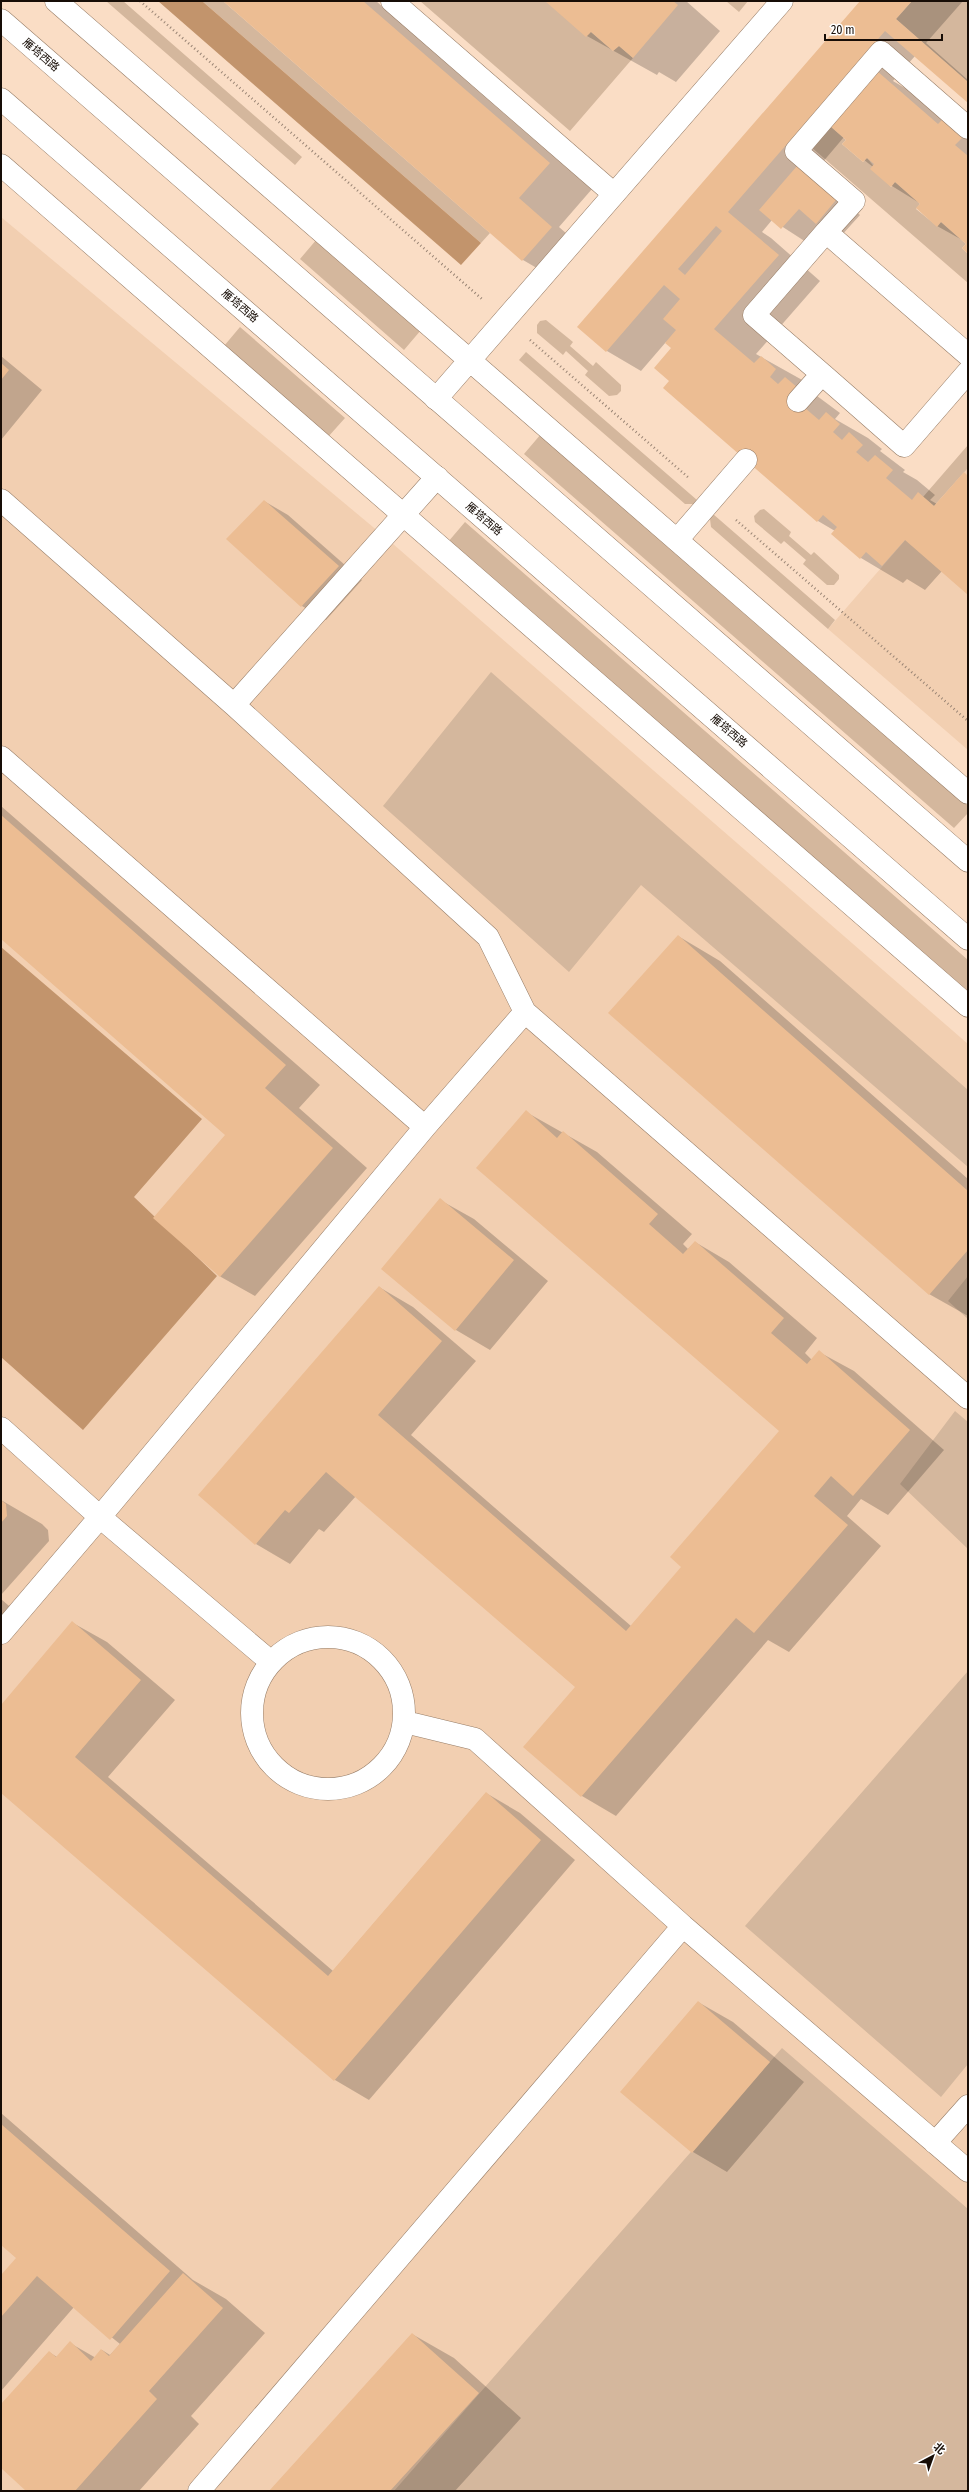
<svg xmlns="http://www.w3.org/2000/svg" width="969" height="2492" font-family="'Fira Sans Condensed','Noto Sans SC',sans-serif">
  <style>
    .built { fill: #f2cfb1 }
    .green { fill: #d4b79d }
    .forest { fill: #c2946c }
    .shadow { fill: #0003 }
    .building { fill: #ecbd93; fill-rule: evenodd }
    .lines { fill: none; stroke-linecap: round; stroke-linejoin: round }
    .service-casing { stroke: #977d67; stroke-width: 23 }
    .minor-casing { stroke: #977d67; stroke-width: 23 }
    .secondary-casing { stroke: #977d67; stroke-width: 23 }
    .path { stroke: #998474; stroke-width: 2.5; stroke-dasharray: 1 3; stroke-linecap: butt }
    .service { stroke: #fff; stroke-width: 22 }
    .minor { stroke: #fff; stroke-width: 22 }
    .secondary { stroke: #fff; stroke-width: 22 }
    .labels { text-anchor: middle; dominant-baseline: central; stroke-width: 3; stroke-linejoin: round; paint-order: stroke }
    .street-label { font-size: 11px; fill: #170d06; stroke: #fff }
  </style>
  <rect width="100%" height="100%" fill="#faddc5"/>
  <path class="built" d="M 1,217 L 385,537 L 968,1044 L 968,2491 L 1,2491 Z
    M 968,468 L 968,750 L 828,629 Z"/>
  <path class="green" d="M 106,1 L 123,1 L 302,157 L 295,165 Z
    M 202,1 L 223,1 L 490,233 L 481,243 Z
    M 420,1 L 545,1 L 591,32 L 613,51 L 619,46 L 633,58 L 570,131 Z
    M 726,1 L 748,1 L 739,12 Z
    M 912,1 L 968,1 L 968,82 L 896,19 Z
    M 830,126 L 846,140 L 842,144 L 863,162 L 867,158 L 891,187 L 895,182 L 920,204 L 916,209 L 937,226 L 941,222 L 966,244 L 962,248 L 968,254 L 968,283 L 811,147 Z
    M 317,239 L 421,330 L 404,350 L 300,259 Z
    M 546,320 L 573,342 L 570,346 L 593,366 L 596,362 L 621,385 L 621,391 L 617,395 L 609,396 L 585,375 L 588,371 L 566,351 L 563,355 L 537,333 L 537,325 L 540,321 Z
    M 240,327 L 345,418 L 328,437 L 224,346 Z
    M 526,352 L 697,500 L 694,504 L 685,504 L 519,360 Z
    M 541,434 L 968,806 L 968,813 L 954,828 L 524,454 Z
    M 968,445 L 968,468 L 934,506 L 923,497 Z
    M 764,509 L 791,532 L 789,536 L 811,555 L 814,552 L 839,575 L 839,579 L 834,585 L 827,585 L 803,564 L 806,560 L 784,541 L 781,544 L 755,522 L 754,516 L 760,510 Z
    M 713,514 L 835,620 L 828,629 L 711,527 L 710,519 Z
    M 465,522 L 968,960 L 968,993 L 448,542 Z
    M 491,672 L 968,1090 L 968,1167 L 641,885 L 569,972 L 383,806 Z
    M 968,1276 L 968,1319 L 948,1301 Z
    M 955,1411 L 968,1422 L 968,1549 L 900,1484 Z
    M 968,1671 L 968,2064 L 941,2097 L 745,1926 Z
    M 782,2048 L 968,2209 L 968,2491 L 394,2491 Z"/>
  <path class="forest" d="M 158,1 L 202,1 L 481,243 L 461,265 Z
    M 1,947 L 202,1119 L 134,1197 L 217,1276 L 83,1430 L 1,1357 Z"/>
  <path class="shadow" d="M 225,1 L 376,1 L 592,189 L 559,227 L 575,241 L 547,274 L 523,260 Z
    M 547,1 L 686,1 L 720,31 L 676,82 L 659,72 L 657,75 L 587,36 Z
    M 861,1 L 963,1 L 926,43 L 968,80 L 968,101 L 915,56 L 893,81 L 920,97 L 968,137 L 968,252 L 967,244 L 964,241 L 937,226 L 921,204 L 892,186 L 873,167 L 844,144 L 847,140 L 844,137 L 811,176 L 821,181 L 860,215 L 841,236 L 806,242 L 772,220 L 762,232 L 771,238 L 820,281 L 756,354 L 804,381 L 817,396 L 840,413 L 835,419 L 868,438 L 882,449 L 880,451 L 905,470 L 903,472 L 917,480 L 935,495 L 930,500 L 937,504 L 968,476 L 968,594 L 942,571 L 925,590 L 907,579 L 903,583 L 861,558 L 832,534 L 835,531 L 818,521 L 671,381 L 672,348 L 666,342 L 641,371 L 607,351 L 578,327 Z
    M 1,356 L 42,390 L 1,440 Z
    M 264,501 L 288,515 L 362,580 L 326,620 L 302,606 L 228,539 Z
    M 1,806 L 320,1085 L 299,1108 L 367,1168 L 255,1296 L 221,1277 L 154,1218 L 226,1135 L 1,938 Z
    M 678,936 L 720,961 L 968,1179 L 968,1316 L 929,1294 Z
    M 526,1112 L 597,1152 L 692,1234 L 683,1244 L 688,1249 L 695,1242 L 729,1262 L 817,1338 L 805,1353 L 812,1360 L 819,1352 L 854,1371 L 944,1450 L 888,1515 L 861,1499 L 847,1516 L 881,1546 L 789,1652 L 768,1640 L 616,1816 L 582,1796 L 576,1687 L 356,1496 L 324,1532 L 319,1529 L 290,1564 L 256,1544 L 379,1287 L 413,1307 L 476,1361 L 411,1435 L 631,1626 L 683,1567 L 781,1431 Z
    M 440,1200 L 474,1219 L 548,1281 L 490,1350 L 456,1330 L 382,1269 Z
    M 1,1500 L 42,1524 L 48,1530 L 49,1541 L 1,1595 Z
    M 1,1599 L 16,1612 L 1,1629 Z
    M 73,1623 L 107,1642 L 175,1700 L 108,1777 L 333,1971 L 486,1793 L 520,1813 L 575,1860 L 369,2100 L 335,2080 L 1,1792 L 1,1706 Z
    M 698,2002 L 733,2022 L 804,2082 L 727,2172 L 693,2152 L 621,2092 Z
    M 1,2113 L 193,2280 L 226,2299 L 265,2333 L 191,2416 L 199,2424 L 139,2491 L 28,2491 L 1,2467 L 1,2405 L 49,2352 L 57,2357 L 70,2343 L 96,2358 L 102,2350 L 110,2355 L 120,2344 L 74,2307 L 1,2391 L 1,2277 L 17,2258 L 1,2244 Z
    M 412,2334 L 454,2358 L 521,2418 L 455,2491 L 270,2491 Z"/>
  <path class="building" d="M 223,1 L 363,1 L 550,163 L 519,198 L 552,227 L 522,261 Z
    M 545,1 L 673,1 L 678,5 L 633,58 L 619,46 L 613,51 L 591,32 L 586,37 Z
    M 860,1 L 912,1 L 896,19 L 968,82 L 968,103 L 885,31 L 728,212 L 779,255 L 714,329 L 754,363 L 761,356 L 776,369 L 770,377 L 778,384 L 785,377 L 798,388 L 791,396 L 819,420 L 826,412 L 840,424 L 833,432 L 842,440 L 849,432 L 863,445 L 856,452 L 868,462 L 875,455 L 893,470 L 886,478 L 912,500 L 918,492 L 934,506 L 964,472 L 968,476 L 968,595 L 905,540 L 882,566 L 866,552 L 860,559 L 831,534 L 837,527 L 823,515 L 817,522 L 663,388 L 669,381 L 654,368 L 671,348 L 665,343 L 676,330 L 663,319 L 680,299 L 664,285 L 606,352 L 577,327 ZM 716,226 L 722,231 L 685,275 L 678,269 Z
    M 877,71 L 938,124 L 942,120 L 962,138 L 955,145 L 968,156 L 968,254 L 962,248 L 966,244 L 941,222 L 937,227 L 916,208 L 920,204 L 895,182 L 891,187 L 870,169 L 874,164 L 867,158 L 863,162 L 842,144 L 846,140 L 830,126 Z
    M 797,166 L 836,200 L 816,224 L 799,209 L 781,229 L 759,210 Z
    M 1,363 L 9,370 L 1,380 Z
    M 264,500 L 339,566 L 301,607 L 226,539 Z
    M 1,815 L 286,1065 L 265,1088 L 333,1148 L 220,1277 L 153,1218 L 225,1135 L 1,939 Z
    M 678,935 L 968,1191 L 968,1250 L 929,1295 L 608,1013 Z
    M 526,1110 L 557,1138 L 563,1131 L 658,1214 L 649,1224 L 683,1254 L 695,1241 L 784,1318 L 771,1333 L 807,1364 L 819,1350 L 910,1430 L 853,1496 L 831,1476 L 814,1496 L 848,1525 L 754,1633 L 736,1618 L 581,1797 L 523,1747 L 575,1687 L 326,1472 L 289,1513 L 285,1510 L 255,1545 L 198,1495 L 379,1286 L 442,1341 L 378,1415 L 626,1631 L 681,1567 L 670,1557 L 779,1431 L 476,1168 Z
    M 440,1198 L 514,1260 L 455,1331 L 381,1269 Z
    M 1,1500 L 6,1504 L 7,1516 L 1,1523 Z
    M 72,1621 L 141,1680 L 75,1757 L 328,1976 L 486,1792 L 541,1840 L 334,2081 L 1,1793 L 1,1705 Z
    M 698,2001 L 770,2062 L 692,2153 L 620,2092 Z
    M 1,2124 L 170,2271 L 110,2340 L 37,2276 L 1,2317 L 1,2275 L 16,2258 L 1,2245 Z
    M 183,2273 L 223,2308 L 149,2391 L 157,2399 L 75,2491 L 26,2491 L 1,2468 L 1,2404 L 49,2351 L 56,2357 L 70,2341 L 91,2361 L 101,2349 L 109,2356 Z
    M 412,2333 L 479,2393 L 390,2491 L 269,2491 Z"/>
  <g class="lines">
    <defs>
      <path id="service" d="M 392,1 L 614,194
        M 968,128 L 881,52 L 796,151 L 854,201 L 826,232 L 968,355
        M 822,374 L 754,315 L 826,232
        M 798,401 L 822,374 L 904,446 L 968,372
        M 1,500 L 234,705 L 488,937 L 525,1012 L 425,1127 L 100,1517 L 1,1428
        M 677,540 L 746,460
        M 234,705 L 437,477
        M 1,757 L 425,1127
        M 525,1012 L 968,1398
        M 1,1633 L 100,1517 L 271,1662
        M252 1713a76 76 0 1 1 152 0a76 76 0 1 1-152 0Z
        M 405,1722 L 475,1739 L 683,1926 L 968,2171
        M 935,2143 L 968,2106
        M 199,2491 L 683,1926"/>
      <path id="minor" d="M 56,1 L 968,793
        M 1,165 L 968,1006
        M 436,399 L 782,1"/>
      <path id="secondary" d="M 1,20 L 968,861
        M 1,99 L 968,939"/>
    </defs>
    <use href="#service" class="service-casing"/>
    <use href="#minor" class="minor-casing"/>
    <use href="#secondary" class="secondary-casing"/>
    <path class="path" d="M 140,1 L 482,299
      M 530,340 L 689,478
      M 736,520 L 968,721"/>
    <use href="#service" class="service"/>
    <use href="#minor" class="minor"/>
    <use href="#secondary" class="secondary"/>
  </g>
  <g class="labels">
    <g class="street-label">
      <text transform="translate(41 55) rotate(41)">雁塔西路</text>
      <text transform="translate(240 306) rotate(41)">雁塔西路</text>
      <text transform="translate(484 519) rotate(41)">雁塔西路</text>
      <text transform="translate(729 731) rotate(41)">雁塔西路</text>
    </g>
  </g>
  <rect width="969" height="2492" fill="none" stroke="#170d06" stroke-width="4"/>
  <g transform="translate(933 2456) rotate(41)" stroke="#ffffff" stroke-width="3" paint-order="stroke">
  <path d="M0-3L7 15L0 10L-7 15Z" fill="#170d06"/>
  <text y="-6" font-size="11" font-weight="bold" text-anchor="middle" fill="#170d06">北</text>
  </g>
  <path d="M825 34v6h117v-6" fill="none" stroke="#170d06" stroke-width="2"/>
  <text x="831" y="34" font-size="12" fill="#170d06" stroke="#ffffff" stroke-width="3" paint-order="stroke">20 m</text>
</svg>
